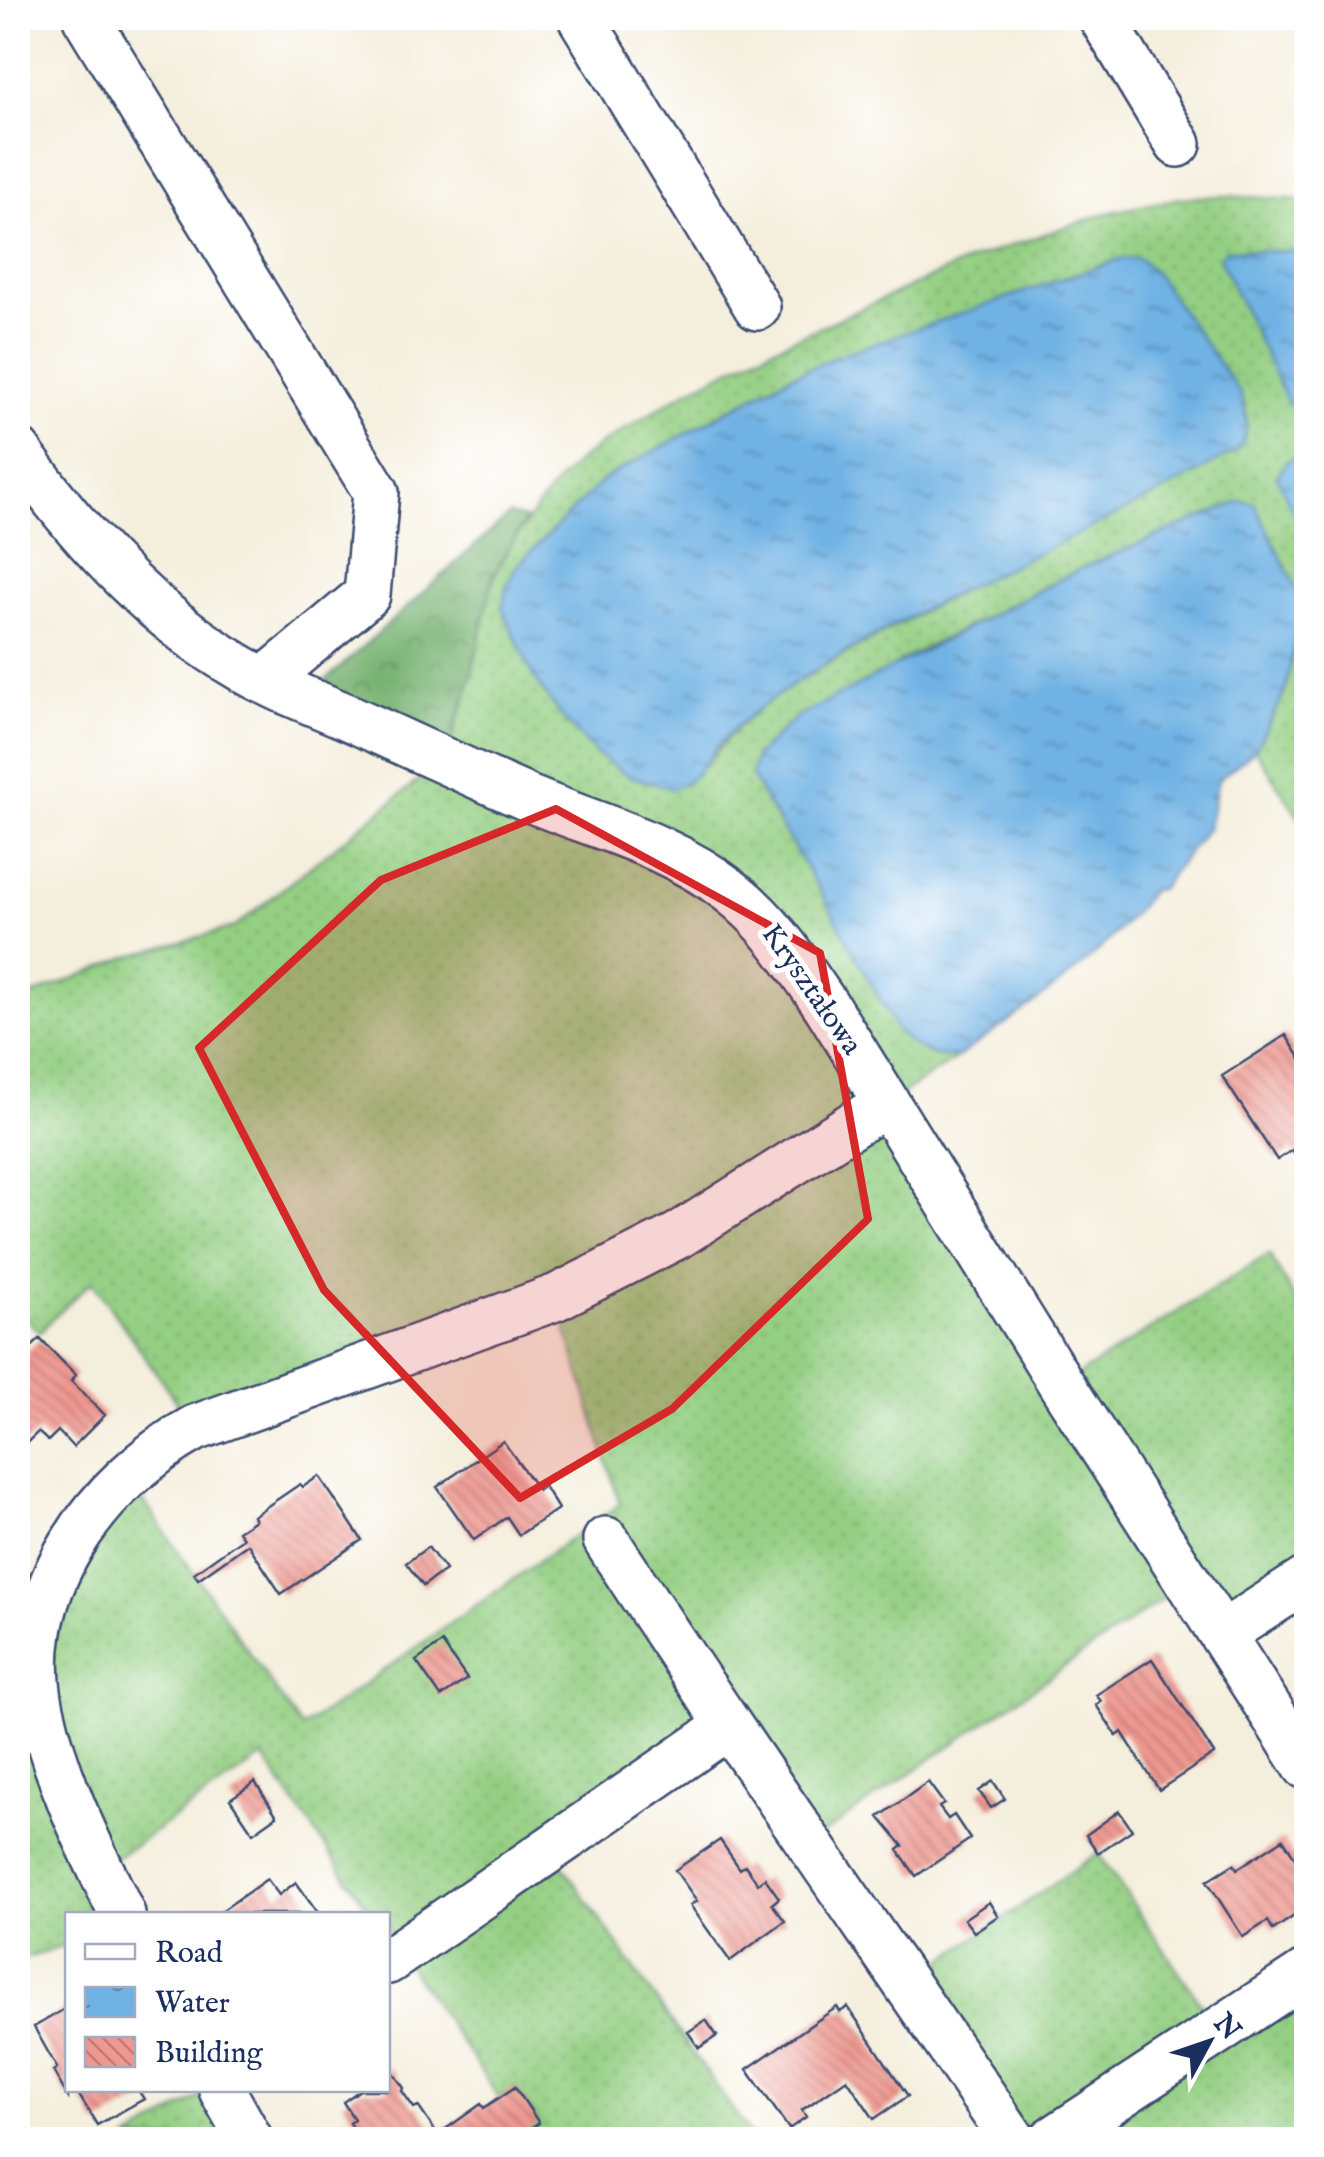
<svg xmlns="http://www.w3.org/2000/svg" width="1324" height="2157" font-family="'IM FELL English',serif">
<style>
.grass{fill:url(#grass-dots);stroke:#587f70;stroke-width:2.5;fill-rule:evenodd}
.forest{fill:url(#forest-crowns);stroke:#497068;stroke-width:2.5}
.water{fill:url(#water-ripples);stroke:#4570a1;stroke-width:2.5}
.building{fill:url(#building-back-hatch)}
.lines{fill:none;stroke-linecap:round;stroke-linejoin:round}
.minor-casing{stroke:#3c4c71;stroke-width:50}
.minor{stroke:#fff;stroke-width:45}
.marked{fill:#d62828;fill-opacity:0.2;stroke:#d62828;stroke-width:8;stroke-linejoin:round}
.labels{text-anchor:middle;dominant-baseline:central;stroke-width:10;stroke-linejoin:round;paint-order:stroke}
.street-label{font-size:30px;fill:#1b2f5e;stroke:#fff}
</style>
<defs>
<pattern id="grass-dots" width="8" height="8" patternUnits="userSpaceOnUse" patternTransform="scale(2.5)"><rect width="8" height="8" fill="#94cf83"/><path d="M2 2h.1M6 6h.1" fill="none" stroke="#7fb274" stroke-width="1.8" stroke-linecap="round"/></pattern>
<pattern id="forest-crowns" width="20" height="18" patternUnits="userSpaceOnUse" patternTransform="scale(2.5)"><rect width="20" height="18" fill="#77b271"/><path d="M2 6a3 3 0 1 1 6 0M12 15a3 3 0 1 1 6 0" fill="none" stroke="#619160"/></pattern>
<pattern id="water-ripples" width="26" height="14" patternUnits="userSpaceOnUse" patternTransform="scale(2.5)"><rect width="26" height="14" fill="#6fb2e4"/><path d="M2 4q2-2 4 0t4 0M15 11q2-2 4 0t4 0" fill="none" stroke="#5a91bc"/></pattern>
<pattern id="building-back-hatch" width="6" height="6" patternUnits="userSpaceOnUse" patternTransform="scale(2.5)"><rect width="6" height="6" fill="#ef9890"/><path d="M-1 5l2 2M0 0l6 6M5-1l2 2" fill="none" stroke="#c17c79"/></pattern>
</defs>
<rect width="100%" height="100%" fill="#fff"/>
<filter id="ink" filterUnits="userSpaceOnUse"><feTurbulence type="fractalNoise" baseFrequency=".01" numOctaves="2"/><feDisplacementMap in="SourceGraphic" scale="20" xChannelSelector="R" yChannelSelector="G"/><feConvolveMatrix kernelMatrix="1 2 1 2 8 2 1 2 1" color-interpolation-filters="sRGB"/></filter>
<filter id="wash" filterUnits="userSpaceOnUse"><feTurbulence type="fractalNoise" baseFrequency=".0048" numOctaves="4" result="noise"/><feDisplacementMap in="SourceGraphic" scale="40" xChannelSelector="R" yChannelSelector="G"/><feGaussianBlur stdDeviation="2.25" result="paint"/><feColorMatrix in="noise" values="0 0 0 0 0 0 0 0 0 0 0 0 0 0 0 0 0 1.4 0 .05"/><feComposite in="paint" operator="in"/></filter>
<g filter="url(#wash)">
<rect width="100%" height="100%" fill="#f4eedc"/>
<path class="grass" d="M1223,196L1306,200V252L1226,250L1223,266L1301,414L1306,413V452L1286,462L1278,477L1306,538V828L1255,750L1285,692L1302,606L1293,581L1254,504L1241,501L1080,569L902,660L751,775L825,899L940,1057H958L887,1104L1062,1385L1269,1254L1306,1318V1580L1224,1633L1189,1581L811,1842L727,1727L551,1849L753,2139H527L523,2134L539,2122L515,2088L499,2098L388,1936V1914H372L263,1757L101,1868L122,1914H68L67,1945L18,1961V1739L52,1751L36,1671L126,1476L302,1728L620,1504L556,1297L195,1428L92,1281L39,1332L18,1309V1001L125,958L235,927L444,760L468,690L489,594L501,558L551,489L578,461L601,444L687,391L755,356L968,261L1103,214L1180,198ZM1075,274L1136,505C1052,543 970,585 889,630C829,663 743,705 707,765L515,568L604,479L791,375Z
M1098,1853L1219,2030L1306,1973V2139H1013L908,1984Z
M211,2090L250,2140H129Z"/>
<path class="forest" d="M509,515L526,519L494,574L468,690L444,760L305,699Z"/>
<path class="water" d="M1226,250L1306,252V413L1301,414L1287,401L1223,266L1219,258Z
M1123,258L1139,259L1153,270L1240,393C1247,413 1251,431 1238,449C1104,531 951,585 818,669C785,690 747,714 720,743C699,766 704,774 672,789L627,775L598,755L564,720L533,676L502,608L506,589L515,568L604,479L791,376L843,354Z
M1306,452V538L1277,477L1286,462Z
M1241,501L1254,503L1293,581L1302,606L1285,692L1255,750L1218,780L1208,827L1160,889L1151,890C1103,960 1026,1009 958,1057C930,1057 914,1050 896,1029L825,899L751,776L755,757L794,719L1080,569Z"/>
<g id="blocks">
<path class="building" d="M1286,1035L1306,1067V1151L1296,1157L1292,1150L1277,1160L1222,1076Z
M40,1339L76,1375L71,1381L105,1415L73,1447L58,1431L48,1441L38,1432L18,1451V1349L23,1355Z
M503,1441L538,1490L544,1486L558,1509L519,1535L507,1517L474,1540L437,1487Z
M319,1476L362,1540L281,1594L248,1544L198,1579L194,1573L243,1538L238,1531L255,1520L253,1516L300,1484L303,1487Z
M428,1547L445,1570L423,1586L406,1563Z
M442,1643L467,1679L441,1697L416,1661Z
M1152,1659L1214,1754L1159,1790L1122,1732L1117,1736L1096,1705L1101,1701L1096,1695Z
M993,1781L1005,1799L991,1808L979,1791Z
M255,1782L277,1816L253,1833L230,1799Z
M928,1782L944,1804L939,1807L948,1819L954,1815L970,1839L916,1876L898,1850L903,1846L879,1817Z
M1119,1811L1132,1830L1098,1853L1086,1835Z
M1283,1839L1306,1875V1908L1273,1930L1268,1921L1243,1937L1207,1881L1234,1864L1237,1869Z
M720,1840L740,1869L745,1865L758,1884L765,1878L779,1898L772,1904L785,1921L730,1961L690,1905L697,1901L675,1870Z
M267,1879L279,1895L296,1882L319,1914H217Z
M989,1902L998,1916L974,1932L964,1919Z
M68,2007V2097L53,2071L57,2068L34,2027Z
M837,2007L840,2012L848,2007L908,2096L874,2119L847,2079L802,2110L806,2117L789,2129L747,2069Z
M706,2020L717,2036L699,2048L688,2032Z
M388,2066L404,2088L402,2091L414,2108L418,2106L435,2131L423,2140H360L349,2123L354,2119L343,2102L360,2090H388Z
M515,2087L539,2123L515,2140H438L436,2136L481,2104L484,2108Z
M76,2090H138L144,2099L97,2125Z"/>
</g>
</g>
<g filter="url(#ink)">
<use href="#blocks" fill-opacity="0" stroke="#3c4c71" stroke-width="2.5"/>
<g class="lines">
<defs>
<path id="minor" d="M86,18L376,492L367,595L265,680
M581,18L757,307
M1102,18L1178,144
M18,451C77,534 149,615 239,667C274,688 313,702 350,718C410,745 470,773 530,799C598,827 671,845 730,891C771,922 798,965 827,1007L1062,1385L1306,1766
M606,1540C737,1743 877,1939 1013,2140
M1224,1633L1306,1580
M122,1914C91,1849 56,1780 41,1709C16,1591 97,1482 195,1428L557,1297L679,1235L887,1103
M388,1961L727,1727
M222,2090L250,2140
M1052,2140L1306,1973"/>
</defs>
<use href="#minor" class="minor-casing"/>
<use href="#minor" class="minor"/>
</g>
</g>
<path class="marked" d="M556,809L820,953L868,1219L672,1409L520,1498L324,1290L199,1048L381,880Z"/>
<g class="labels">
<g class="street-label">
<text transform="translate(811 990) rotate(55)">Kryształowa</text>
</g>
</g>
<rect width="1324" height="2157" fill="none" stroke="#fff" stroke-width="60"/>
<rect x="65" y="1912" width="325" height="180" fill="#ffffff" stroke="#a4acbf" stroke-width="2.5"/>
<rect x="85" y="1944" width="50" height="15" fill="#ffffff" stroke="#a4acbf" stroke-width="2.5"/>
<text x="155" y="1962" font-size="30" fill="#1b2f5e">Road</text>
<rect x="85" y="1987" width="50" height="30" fill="url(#water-ripples)" stroke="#a4acbf" stroke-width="2.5"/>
<text x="155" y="2012" font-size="30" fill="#1b2f5e">Water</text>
<rect x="85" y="2037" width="50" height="30" fill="url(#building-back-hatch)" stroke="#a4acbf" stroke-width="2.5"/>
<text x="155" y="2062" font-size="30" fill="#1b2f5e">Building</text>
<g transform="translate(1209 2042) rotate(50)" stroke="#ffffff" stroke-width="8" paint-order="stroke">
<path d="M0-8L18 38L0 25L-18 38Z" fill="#1b2f5e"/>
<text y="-15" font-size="28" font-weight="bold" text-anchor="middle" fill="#1b2f5e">N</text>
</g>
</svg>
